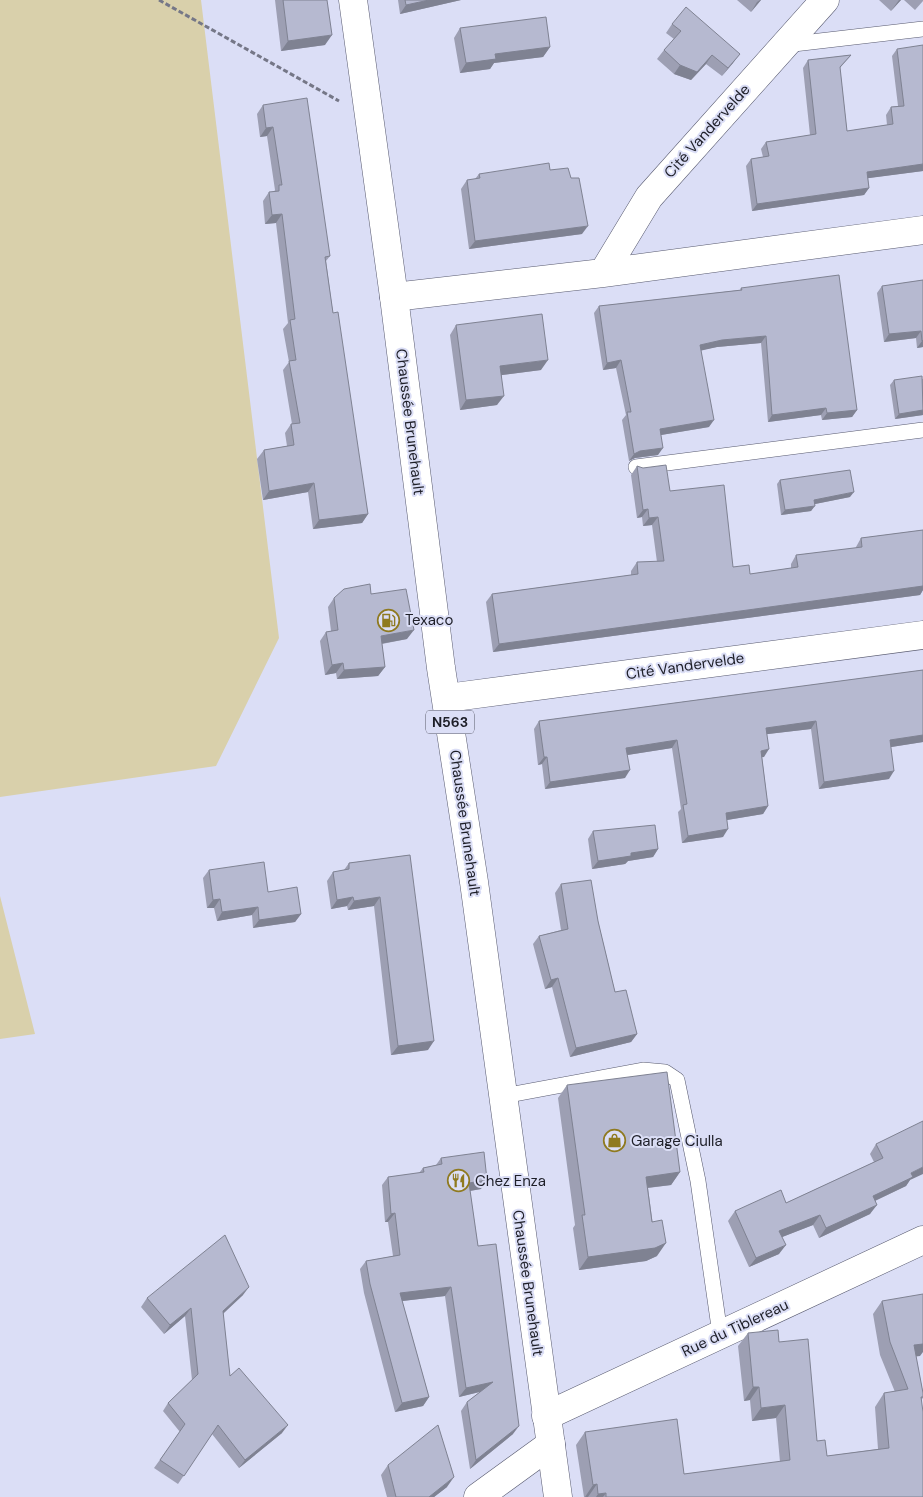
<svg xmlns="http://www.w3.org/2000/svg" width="923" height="1497" font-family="'DM Sans',sans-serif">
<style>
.green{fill:#d9d0ab}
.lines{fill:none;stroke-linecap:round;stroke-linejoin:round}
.service-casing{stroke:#585a6f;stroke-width:16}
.minor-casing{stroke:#585a6f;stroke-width:29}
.primary-casing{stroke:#585a6f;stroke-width:29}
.path{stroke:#757787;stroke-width:3;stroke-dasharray:5 2.5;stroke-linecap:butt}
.service{stroke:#fff;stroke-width:15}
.minor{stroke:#fff;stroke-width:28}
.primary{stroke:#fff;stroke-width:28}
.wall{fill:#9d9fb3}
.shaded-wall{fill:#7f8292}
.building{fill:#b6b9d0;stroke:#7f8292}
.labels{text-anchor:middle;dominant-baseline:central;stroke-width:4;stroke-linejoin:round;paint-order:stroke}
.shield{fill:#dbdef6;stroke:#575866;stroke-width:1}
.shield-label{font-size:14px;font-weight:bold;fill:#1e1f28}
.street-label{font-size:15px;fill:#1e1f28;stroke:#dbdef6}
.poi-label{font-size:15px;fill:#1e1f28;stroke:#dbdef6;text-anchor:start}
</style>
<rect width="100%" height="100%" fill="#dbdef6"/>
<path class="green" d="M0,0H201L279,638L216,766L0,797Z
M0,896L35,1034L0,1039Z"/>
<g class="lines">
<defs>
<path id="service" d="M785,45L923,29
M636,467L923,430
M503,1096L643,1070L665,1072L677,1080L698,1181L720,1334"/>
<path id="minor" d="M603,273L649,197L825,0
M394,297L603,273L923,230
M447,698L923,635
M546,1416L923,1240
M478,1497L551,1444"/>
<path id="primary" d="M353,0L394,297L441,668L474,882L558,1497"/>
</defs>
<use href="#service" class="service-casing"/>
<use href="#minor" class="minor-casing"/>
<use href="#primary" class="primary-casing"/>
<path class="path" d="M159,0L339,101"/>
<use href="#service" class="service"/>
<use href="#minor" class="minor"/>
<use href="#primary" class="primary"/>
</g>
<path class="wall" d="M275,0H327L325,45L281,51Z
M398,0H461L400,14Z
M737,0H761L751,12Z
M879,0H901L891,11Z
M904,0H923V1L915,10Z
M672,24L733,63L722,76L706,64L691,80L674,74L657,59L664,50L674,39L666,33Z
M460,28L550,47L543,57L494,63L490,69L460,73L454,38Z
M897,49L923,171L868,178L869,188L864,195L752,211L746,166L751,159L763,157L761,149L766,142L810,135L803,68L808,60L851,55L840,68L847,131L887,125L886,115L891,107L898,106L892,56Z
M263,105L330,256L326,261L333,313L368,514L362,523L313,529L308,492L263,500L257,459L264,450L287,446L285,433L291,424H292L283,370L289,362L283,329L288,323L276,223L265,224L263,201L269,192H274L275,190L267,136L260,137L257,114Z
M550,170L582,234L469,249L461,189L467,180L475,179L479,174Z
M923,280V347L917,348L916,338L884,342L877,293L882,286Z
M741,288L857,410L852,417L822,420L821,415L768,422L761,343L717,347L701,350L709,427L661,435L658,455L635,458L629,461L622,420L626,415L616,368L603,370L594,313L599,306L740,290Z
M456,325L541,370L502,375L497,405L460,410L450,335Z
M923,379V415L895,419L890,385L894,380Z
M637,466L670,491L733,567L750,574L791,568V564L796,555L856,548V547L861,538L923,530V590L920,595L493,652L486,602L492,594L631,575V571L637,562H657L652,525L643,526L642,517L637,518L631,475Z
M780,480L850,497L815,504L811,511L781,515L777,484Z
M334,598L407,639L382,644L385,667L378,676L337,679L336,673L325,675L320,641L326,632L331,631L328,607Z
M923,670V742L891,747L889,779L819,789L811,729L767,734L764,757H762L768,806L763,814L727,820L723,837L682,843L678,812L681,809L672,748L627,755L625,778L545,789L542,764L538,765L534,729L539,721Z
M593,831L658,849L653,857L628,861L625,864L592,869L588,839Z
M410,855L428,1050L391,1055L374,906L348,910L347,906L331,909L327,881L333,872L344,870L349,863Z
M209,870L268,892L301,914L295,922L253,928L252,915L217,921L214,908H207L203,878Z
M561,884L598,921L615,992L637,1034L631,1042L570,1057L552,987L545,989L533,944L539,936L561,930L555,893Z
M567,1085L680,1172L671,1185L648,1188L657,1256L646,1261L579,1270L573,1228L575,1225L558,1098Z
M876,1144L910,1180L906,1186L875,1201L870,1214L819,1238L813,1225L782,1237L779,1254L749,1267L728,1221L735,1211L786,1203L874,1162L870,1154Z
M441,1158L481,1189L470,1191L478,1246L513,1434L470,1469L461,1411L467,1402L480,1392L459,1397L445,1296L402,1301L429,1397L423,1406L395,1412L364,1293L360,1269L366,1261L393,1256L388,1222H385L382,1185L388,1177L419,1173L423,1168L436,1165Z
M243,1295L223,1314L230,1376L282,1433L239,1468L212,1434L178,1484L154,1468L180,1432L163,1411L168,1403L192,1380L185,1316L164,1334L141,1307L147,1298Z
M882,1301L920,1356H916L923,1393V1398L921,1400L923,1497H584L576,1445L585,1432L684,1474L780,1462L776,1418L752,1421L750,1400L744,1401L738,1346L748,1333L779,1342L817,1441L827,1456L878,1449L875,1407L884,1393L895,1392L880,1355L873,1314Z
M388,1465L447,1487L434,1497H387L381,1475Z"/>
<path class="shaded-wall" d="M429,0H461L400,14L406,5Z
M760,0H761L751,12L757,2Z
M899,0H901L891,11Z
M332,35L325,45L281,51L288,41Z
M550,47L543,57L494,63L490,69L460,73L466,63L495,54Z
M740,54L733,63L722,76L728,68Z
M712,55L706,64L691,80L674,74L680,65Z
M273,127L267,136L260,137L266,128Z
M923,164V171L862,179L867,172Z
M869,188L864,195L752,211L757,204Z
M282,214L276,223L265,224L272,215Z
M588,226L582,234L469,249L475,241Z
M921,331L916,338L884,342L889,334Z
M766,336L761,343L717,347L695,352L700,345L722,340Z
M923,340V347L917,348L922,341Z
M548,360L541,370L494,376L500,366Z
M621,360L616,368L603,370L607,363Z
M504,396L497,405L460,410L466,400Z
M826,408L821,415L768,422L772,415Z
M857,410L852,417L822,420L827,413Z
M923,410V415L895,419L899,414Z
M714,420L709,427L655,436L660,429Z
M663,448L658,455L635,458L629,461L634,454L640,451Z
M314,483L308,492L263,500L269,491Z
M854,492L850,497L810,505L814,500Z
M815,506L811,511L781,515L785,510Z
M648,509L642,517L637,518L643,510Z
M368,514L362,523L313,529L319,520Z
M658,517L652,525L643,526L649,518Z
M923,586V590L920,595L493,652L499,644Z
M414,630L407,639L374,645L381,636Z
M343,663L336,673L325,675L332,665Z
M385,667L378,676L337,679L344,670Z
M816,721L811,729L760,735L766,728Z
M923,735V742L885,748L890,740Z
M677,740L672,748L621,756L626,748Z
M769,749L764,757L755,758L761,751Z
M544,757H547L542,764L538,765Z
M630,770L625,778L545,789L550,782Z
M894,771L889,779L819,789L824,782Z
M768,806L763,814L721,821L726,813Z
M728,829L723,837L682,843L688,836Z
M658,849L653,857L628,861L625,864L592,869L598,861L631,853Z
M353,897L347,906L331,909L337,900Z
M380,897L374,906L348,910L354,901Z
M220,899L214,908H207L213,900Z
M258,907L252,915L217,921L222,912Z
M301,914L295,922L253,928L259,920Z
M558,978L552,987L545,989L551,980Z
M637,1034L631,1042L570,1057L576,1048Z
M434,1041L428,1050L391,1055L398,1046Z
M923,1167V1174L910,1180L906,1186L866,1205L873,1196L911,1173Z
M680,1172L671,1185L637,1189L646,1177Z
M487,1180L481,1189L463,1192L469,1183Z
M877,1205L870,1214L819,1238L826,1228Z
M395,1213L388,1222H385L391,1214Z
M820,1215L813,1225L772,1241L779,1231Z
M666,1243L657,1256L646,1261L579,1270L588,1257Z
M786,1245L779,1254L749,1267L756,1258Z
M249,1287L243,1295L217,1319L223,1311Z
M451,1287L445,1296L394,1302L400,1293Z
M191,1308L185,1316L164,1334L170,1325Z
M923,1343V1352L920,1356L904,1358L914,1345Z
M493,1382L487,1390L459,1397L466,1388Z
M753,1387H759L750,1400L744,1401Z
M429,1397L423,1406L395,1412L402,1403Z
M785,1405L776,1418L752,1421L761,1408Z
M288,1425L282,1433L239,1468L245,1460Z
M519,1426L513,1434L470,1469L476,1460Z
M454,1477L447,1487L434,1497H429Z
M597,1484L588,1497H585L593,1485Z
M606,1493L603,1497H596L598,1494Z"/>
<path class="building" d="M283,0H327L332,35L288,41Z
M405,0H429L406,5Z
M686,7L740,54L728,68L712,55L697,72L680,65L664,50L681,31L672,24Z
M546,17L550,47L495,54L496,59L466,63L460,28Z
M923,45V164L867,172L869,188L757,204L751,159L769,156L766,142L816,134L808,60L851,55L840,67L847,131L893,124L891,107L904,106L897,49Z
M307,98L330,256L325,257L333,313L338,312L368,514L319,520L314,483L269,491L264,450L294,445L291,424L300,423L289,361L296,360L290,320L295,319L282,214L272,215L269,192L279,191V185H282L273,127L266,128L263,105Z
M549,163L550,170L568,168L571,178H579L588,226L475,241L467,180L480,178L479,174Z
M839,275L857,410L827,413L826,408L772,415L766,336L722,340L700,345L714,420L660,429L663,448L640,451L634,454L627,412H631L621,360L607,363L599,306L742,290L741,288Z
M923,280V340L922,341L921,331L889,334L882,286Z
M542,314L548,360L500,366L504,396L466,400L456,325Z
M922,376L923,410L899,414L894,380Z
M666,465L670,491L724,485L733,567L749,565L750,574L798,567L796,555L862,547L861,538L923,530V586L499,644L492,594L638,574L637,562L664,561L658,517L649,518L648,509L643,510L637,466L643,468Z
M850,470L854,492L814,500L815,506L785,510L780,480Z
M370,584L371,594L406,589L414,630L381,636L385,667L344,670L343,663L332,665L326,632L338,630L334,598L344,589Z
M923,670V735L890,740L894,771L824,782L816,721L766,728L769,749L761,751L768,806L726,813L728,829L688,836L683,805L687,804L677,740L626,748L630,770L550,782L547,757H544L539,721Z
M655,825L658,849L631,853V856L598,861L593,831Z
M410,855L434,1041L398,1046L380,897L354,901L353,897L337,900L333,872L349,869V863Z
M264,862L268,892L297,887L301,914L259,920L258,907L222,912L220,899L213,900L209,870Z
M591,880L598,921L615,992L626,990L637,1034L576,1048L558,978L551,980L539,936L568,929L561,884Z
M667,1072L680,1172L646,1177L652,1222L662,1220L666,1243L655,1248L588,1257L582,1215H585L567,1085Z
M923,1121V1167L911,1173L913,1177L873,1196L877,1205L826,1228L820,1215L779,1231L786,1245L756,1258L735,1211L781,1190L786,1203L883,1158L876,1144Z
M484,1152L487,1180L469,1183L478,1246L496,1244L519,1426L476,1460L467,1402L493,1382L466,1388L451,1287L400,1293L429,1397L402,1403L370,1284L366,1261L400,1255L395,1213L391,1214L388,1177L424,1172L423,1168L442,1164L441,1158Z
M225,1235L249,1287L223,1311L230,1376L239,1368L288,1425L245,1460L218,1425L184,1476L160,1460L185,1424L168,1403L198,1374L191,1308L170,1325L147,1298Z
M923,1294V1344L914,1345L923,1393V1397H921L923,1412V1497H606V1493L598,1494L597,1484L593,1485L585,1432L677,1419L684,1474L790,1460L785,1405L761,1408L759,1387H753L748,1333L778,1330L779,1342L808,1339L817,1441L825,1440L827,1456L889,1448L884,1393L908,1389L890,1342L882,1301Z
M438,1425L454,1477L429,1497H396L388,1465Z"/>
<defs>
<symbol id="fuel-ring" viewBox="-11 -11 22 22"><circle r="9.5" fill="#dbdef6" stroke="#8f7a20" stroke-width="1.5"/><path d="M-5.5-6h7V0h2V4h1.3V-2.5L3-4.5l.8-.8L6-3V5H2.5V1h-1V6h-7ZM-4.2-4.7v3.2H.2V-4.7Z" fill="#8f7a20"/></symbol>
<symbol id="shop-ring" viewBox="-11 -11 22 22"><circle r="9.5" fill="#dbdef6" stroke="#8f7a20" stroke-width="1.5"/><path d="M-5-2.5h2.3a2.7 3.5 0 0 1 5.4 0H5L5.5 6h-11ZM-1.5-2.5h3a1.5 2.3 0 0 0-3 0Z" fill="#8f7a20"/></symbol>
<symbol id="restaurant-ring" viewBox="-11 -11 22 22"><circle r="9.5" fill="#dbdef6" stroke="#8f7a20" stroke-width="1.5"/><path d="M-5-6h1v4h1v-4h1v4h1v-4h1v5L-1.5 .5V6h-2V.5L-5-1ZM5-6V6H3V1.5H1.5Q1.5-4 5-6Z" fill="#8f7a20"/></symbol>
</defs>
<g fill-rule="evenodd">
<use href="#fuel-ring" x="376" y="608" width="25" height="25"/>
<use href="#shop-ring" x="602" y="1128" width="25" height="25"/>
<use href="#restaurant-ring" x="446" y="1168" width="25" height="25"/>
</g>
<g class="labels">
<rect class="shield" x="426" y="710.5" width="48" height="23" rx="4"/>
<g class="shield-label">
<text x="450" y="722">N563</text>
</g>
<g class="street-label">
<text transform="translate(707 131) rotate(-48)">Cité Vandervelde</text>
<text transform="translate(410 422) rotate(83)">Chaussée Brunehault</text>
<text transform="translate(685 666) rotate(-8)">Cité Vandervelde</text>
<text transform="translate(465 823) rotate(82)">Chaussée Brunehault</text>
<text transform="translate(528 1283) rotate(82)">Chaussée Brunehault</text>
<text transform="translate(735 1328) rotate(-25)">Rue du Tiblereau</text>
</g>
<g class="poi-label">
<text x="405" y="620">Texaco</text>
<text x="631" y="1141">Garage Ciulla</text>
<text x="475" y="1181">Chez Enza</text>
</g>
</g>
</svg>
